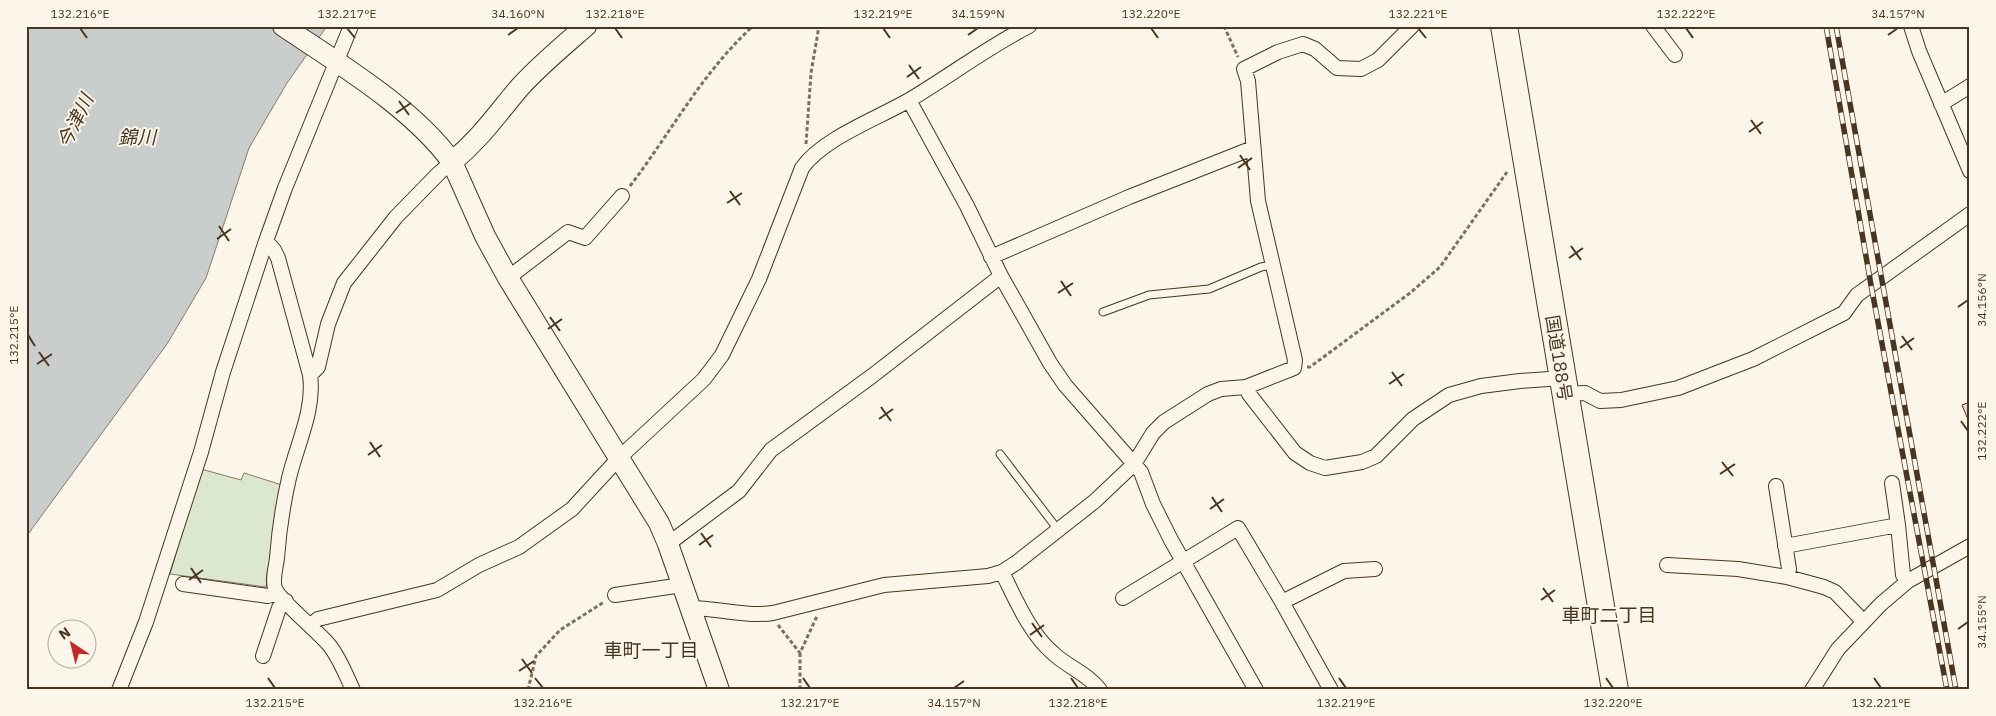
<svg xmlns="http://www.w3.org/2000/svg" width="1996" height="716" font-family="'IBM Plex Sans','Noto Sans JP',sans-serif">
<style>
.green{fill:#dce7d0;stroke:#887966}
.water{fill:#c9cecd;stroke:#887966}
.building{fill:#ecdcbc;stroke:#4a3520}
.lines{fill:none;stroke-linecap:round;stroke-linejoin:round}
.lane-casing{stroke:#4a3520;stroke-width:9}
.street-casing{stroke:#4a3520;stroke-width:16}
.secondary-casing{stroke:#4a3520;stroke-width:22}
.highway-casing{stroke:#4a3520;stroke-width:28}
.path{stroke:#7f6f5c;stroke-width:3;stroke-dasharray:4 2.5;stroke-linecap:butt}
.lane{stroke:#fbf6e9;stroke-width:7}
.street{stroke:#fbf6e9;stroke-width:14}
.secondary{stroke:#fbf6e9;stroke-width:20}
.highway{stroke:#fbf6e9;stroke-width:26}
.rail-casing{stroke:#4a3520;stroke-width:5.5}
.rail{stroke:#fbf6e9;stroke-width:4;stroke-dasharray:11;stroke-linecap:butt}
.ticks{fill:none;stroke:#4a3520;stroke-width:2}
.labels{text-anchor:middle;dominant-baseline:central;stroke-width:4;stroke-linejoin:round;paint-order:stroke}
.street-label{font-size:18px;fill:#4a3520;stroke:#fbf6e9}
.water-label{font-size:19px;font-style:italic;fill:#4a3520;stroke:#fbf6e9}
.neighbourhood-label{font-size:19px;fill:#4a3520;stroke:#fbf6e9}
.neatline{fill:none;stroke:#4a3520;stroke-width:2}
.ticks-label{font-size:12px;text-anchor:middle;fill:#4a3520}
</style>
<rect width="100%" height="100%" fill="#fbf6e9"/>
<path class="green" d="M201,469L241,480L244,473L282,485L266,587L170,574Z"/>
<path class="water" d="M26,26H327L287,83L249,148L206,278L167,344L26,537Z"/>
<path class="building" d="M1970,402V421L1969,422L1962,405Z"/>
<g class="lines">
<defs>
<path id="lane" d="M1103,312L1149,295L1209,289L1261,267L1273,265
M1000,454L1059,531"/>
<path id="street" d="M1653,26L1675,55
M1911,26L1919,51L1970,171
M909,100L967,206L1001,276L1050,363L1065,385L1141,472L1153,504L1171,540L1256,690
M1941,104L1970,86
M266,241L274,250L278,258L310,375C315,410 297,444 289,478C283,504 279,531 277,558C276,567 272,580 275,588C278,599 319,632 330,646C340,659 346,675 353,690
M991,257L1129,197L1253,148
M508,278L568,232L585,238L622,196
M310,375L318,367L328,324L344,283L396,217L439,173L452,162
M1246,387L1249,394L1295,453L1310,463L1325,468L1362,462L1376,456L1413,419L1449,395L1481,386L1520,381L1563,378
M1565,394L1585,393L1600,401L1621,400L1678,388L1753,359L1844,313L1857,295L1970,214
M1776,486L1789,569L1787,577
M1898,525L1903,575L1908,581
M668,544L739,491L771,450L872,376L1001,276
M1785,546L1898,525L1892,483
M1667,565L1738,569L1787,577L1824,587L1835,592L1863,621
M1002,572C1016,600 1030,634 1054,654C1068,667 1088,674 1100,690
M183,584L268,596L277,593
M615,595L682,585
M1123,598L1238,528L1282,602L1331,690
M1282,602L1344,571L1375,569
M690,608C718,608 745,617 773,613L884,585L988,576L1002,572L1016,563L1095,501L1134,464L1153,433L1164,422L1208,394L1221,389L1246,387L1294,368L1295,360L1258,201L1248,81L1244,69L1278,52L1303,44L1315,49L1337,68L1361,69L1378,60L1412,26
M311,625L318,619L437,590L479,565L519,547L572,509L619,458L704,379L722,355L759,279L802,168C823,138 879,118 911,99C951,75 988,47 1029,26
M263,656L279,608L286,601
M119,690L146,622L201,452L223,372L266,241L285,188L351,26
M1812,690L1838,649L1881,604L1908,581L1970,546"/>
<path id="secondary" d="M283,26C339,64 412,107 452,162L485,236L508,278L659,523L668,544L719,690
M452,162C481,138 497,114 520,87C540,65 563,46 586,26"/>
<path id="highway" d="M1504,26L1615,690"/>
</defs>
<use href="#lane" class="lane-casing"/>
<use href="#street" class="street-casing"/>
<use href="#secondary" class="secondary-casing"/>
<use href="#highway" class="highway-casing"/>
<path class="path" d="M1224,26L1238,57
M806,144L811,73L819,26
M630,186C672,131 701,74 753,26
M1307,367H1310L1410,293L1440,267L1507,172
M778,625L800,653L817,616
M800,653V690
M528,690L536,656L560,630L604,602"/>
<use href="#lane" class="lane"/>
<use href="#street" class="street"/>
<use href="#secondary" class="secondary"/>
<use href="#highway" class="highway"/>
<defs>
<path id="rail" d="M1826,26L1871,285L1947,690
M1836,26L1956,690"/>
</defs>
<use href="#rail" class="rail-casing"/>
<use href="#rail" class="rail"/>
</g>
<path class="ticks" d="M80,28L87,38M347,28L355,38M615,28L622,38M883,28L890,38M1151,28L1158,38M1418,28L1426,38M1686,28L1693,38M508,35L518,28M968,35L978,28M1888,35L1898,28M909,65L919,79M907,77L921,67M399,101L409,115M396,113L411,103M1751,120L1761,134M1749,132L1763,122M1240,155L1250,170M1238,168L1252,158M730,191L740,205M727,203L742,193M219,226L229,241M217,239L231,229M1571,246L1581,260M1569,258L1583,248M1061,281L1071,296M1058,293L1073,283M1958,307L1968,300M550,317L560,331M548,329L562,319M28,335L35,346M1902,336L1912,350M1900,348L1914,338M39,352L49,366M37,364L52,354M1392,372L1402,386M1389,384L1404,374M881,407L891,421M879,419L893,409M1961,421L1968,431M370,442L380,457M368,455L382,445M1722,462L1733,476M1720,474L1735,464M1212,497L1222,512M1210,509L1224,499M701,533L711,547M699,545L713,535M191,568L201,583M189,580L203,570M1543,588L1553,602M1541,600L1555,590M1032,623L1042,637M1958,629L1968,622M1030,635L1044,625M522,659L532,673M519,671L534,661M268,678L275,688M535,678L543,688M803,678L810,688M1071,678L1078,688M1339,678L1346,688M1606,678L1613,688M1874,678L1881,688M954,688L964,681"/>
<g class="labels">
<g class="street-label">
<text transform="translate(1559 358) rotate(81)">国道188号</text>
</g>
<g class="water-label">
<text transform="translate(75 121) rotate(-64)">今津川</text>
<text x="137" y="137">錦川</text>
</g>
<g class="neighbourhood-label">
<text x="1609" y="615">車町二丁目</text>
<text x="651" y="650">車町一丁目</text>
</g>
</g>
<rect width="1996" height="716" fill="none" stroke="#fbf6e9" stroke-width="55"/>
<g transform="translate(72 644) rotate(325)"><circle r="24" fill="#fbf6e9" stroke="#b4a999"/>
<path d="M0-4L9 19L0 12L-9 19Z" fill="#c62828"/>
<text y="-8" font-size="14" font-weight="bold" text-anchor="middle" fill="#4a3520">N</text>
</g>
<rect x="28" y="28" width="1940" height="660" class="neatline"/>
<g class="ticks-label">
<text x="80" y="18">132.216°E</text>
<text x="347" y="18">132.217°E</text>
<text x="518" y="18">34.160°N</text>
<text x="615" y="18">132.218°E</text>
<text x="883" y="18">132.219°E</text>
<text x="978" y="18">34.159°N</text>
<text x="1151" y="18">132.220°E</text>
<text x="1418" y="18">132.221°E</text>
<text x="1686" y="18">132.222°E</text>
<text x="1898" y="18">34.157°N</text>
<text transform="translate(1982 300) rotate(-90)" y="4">34.156°N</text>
<text transform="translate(14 335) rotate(-90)" y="4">132.215°E</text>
<text transform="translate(1982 431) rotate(-90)" y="4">132.222°E</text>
<text transform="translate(1982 622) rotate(-90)" y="4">34.155°N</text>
<text x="275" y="707">132.215°E</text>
<text x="543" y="707">132.216°E</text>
<text x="810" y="707">132.217°E</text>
<text x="954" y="707">34.157°N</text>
<text x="1078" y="707">132.218°E</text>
<text x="1346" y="707">132.219°E</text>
<text x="1613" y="707">132.220°E</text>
<text x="1881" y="707">132.221°E</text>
</g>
</svg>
